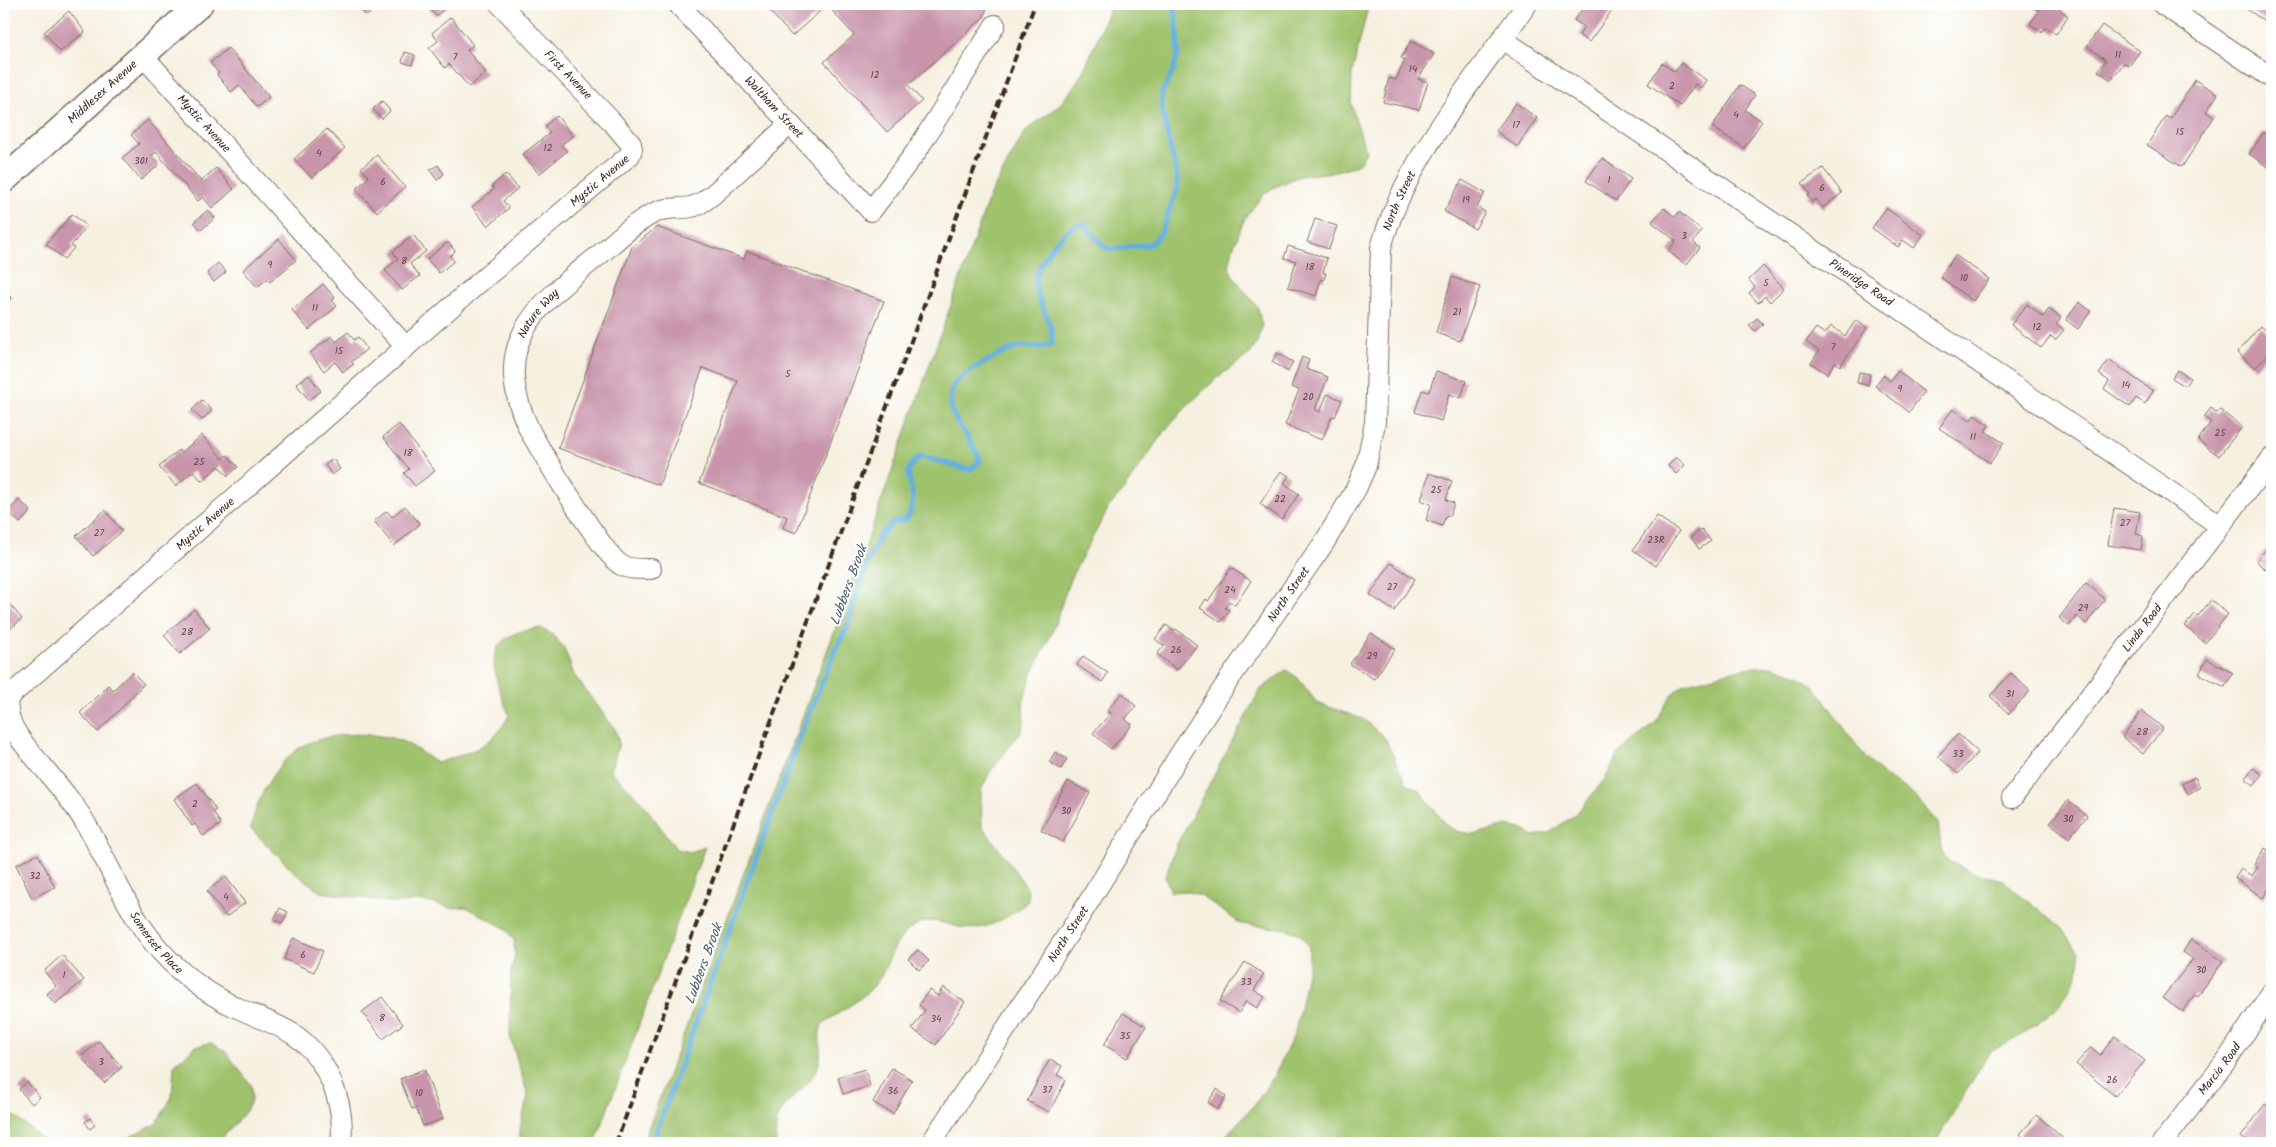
<svg xmlns="http://www.w3.org/2000/svg" width="2276" height="1147" font-family="Kalam,sans-serif">
<style>
.green{fill:#9fc26c;stroke:#6d7645}
.lines{fill:none;stroke-linecap:round;stroke-linejoin:round}
.stream{stroke:#63afdc;stroke-width:5.5}
.building{fill:#c895ab}
.minor-casing{stroke:#7c6f62;stroke-width:22}
.major-casing{stroke:#7c6f62;stroke-width:28}
.minor{stroke:#fff;stroke-width:20}
.major{stroke:#fff;stroke-width:25}
.rail{stroke:#3b2a1e;stroke-width:4;stroke-dasharray:8 4;stroke-linecap:butt}
.labels{text-anchor:middle;dominant-baseline:central;stroke-width:4;stroke-linejoin:round;paint-order:stroke}
.number-label{font-size:10px;fill:#5e4541}
.street-label{font-size:12px;fill:#3b2a1e;stroke:#fff}
.water-label{font-size:14px;font-style:italic;fill:#4b5f6a;stroke:#fff}
</style>
<rect width="100%" height="100%" fill="#fff"/>
<filter id="ink" filterUnits="userSpaceOnUse"><feTurbulence type="fractalNoise" baseFrequency=".02" numOctaves="2"/><feDisplacementMap in="SourceGraphic" scale="10" xChannelSelector="R" yChannelSelector="G"/><feConvolveMatrix kernelMatrix="1 2 1 2 8 2 1 2 1" color-interpolation-filters="sRGB"/></filter>
<filter id="wash" filterUnits="userSpaceOnUse"><feTurbulence type="fractalNoise" baseFrequency=".0096" numOctaves="4" result="noise"/><feDisplacementMap in="SourceGraphic" scale="20" xChannelSelector="R" yChannelSelector="G"/><feGaussianBlur stdDeviation="1.12" result="paint"/><feColorMatrix in="noise" values="0 0 0 0 0 0 0 0 0 0 0 0 0 0 0 0 0 1.4 0 .05"/><feComposite in="paint" operator="in"/></filter>
<g filter="url(#wash)">
<rect width="100%" height="100%" fill="#f6f0e0"/>
<path class="green" d="M1111,4H1369L1352,73L1351,104L1366,152L1361,161L1354,166L1332,172L1300,176L1273,188L1264,194L1245,218L1233,248L1229,267L1233,276L1258,308L1262,327L1256,345L1251,353L1218,377L1188,405L1160,437L1122,492L1109,507L1070,579L1052,633L1032,674L1023,703L1024,723L1021,732L990,772L981,790L982,826L1023,882L1028,891V901C1012,916 986,932 963,928C948,925 933,917 918,924C889,939 891,969 872,988C858,1002 838,1013 822,1024C816,1038 824,1053 818,1066C805,1097 771,1100 776,1143H643L845,603L990,195L1025,132C1036,121 1050,114 1061,103C1085,78 1098,35 1111,4Z
M541,628L553,635L564,648L574,675L615,729L619,743L611,771L643,803L676,849L690,852L705,847L595,1143H520V1127L528,1096L510,1036L511,971L515,956L514,940L505,928L466,907L452,908L423,901L395,903L321,892L295,873L251,829C255,801 274,766 298,749C322,732 371,731 398,740C412,744 425,756 437,763C468,753 494,747 509,715C491,670 478,634 541,628Z
M1773,666L1800,676L1814,686L1865,757L1885,777L1910,791L1938,823L1941,849L1948,861L1973,873L2003,880L2061,928L2079,952L2080,965L2075,980L2060,1005L2027,1031L1989,1053L1935,1143H1219L1255,1104L1274,1076L1295,1033L1309,963V947L1300,934L1285,929L1241,924L1200,895L1185,891L1171,892L1165,877L1177,844L1260,690L1286,670L1298,678L1317,703L1363,719L1385,738L1406,783L1420,791L1447,826L1459,832L1476,834L1507,826L1521,829L1534,836L1549,833L1576,814L1605,779L1619,753L1656,722L1672,694L1684,684L1744,668Z
M211,1043L225,1051L251,1085L252,1099L246,1111L218,1143H118L156,1124L172,1097L174,1065L196,1046Z
M4,1107L47,1143H4Z"/>
<g class="lines">
<path class="stream" d="M652,1143L797,745L834,652L847,628L867,564L882,532L893,523L906,519L910,513L913,499L908,472L911,465L921,456L970,470L980,461C974,442 957,427 952,411C944,383 964,374 984,363C996,357 1006,349 1019,347C1031,345 1041,350 1052,343C1055,311 1020,293 1044,259C1048,252 1052,245 1058,240C1065,233 1074,224 1084,224L1104,247L1111,249L1145,245L1152,243L1161,233L1177,190V176L1161,107L1162,92L1172,74L1178,55V34L1174,4"/>
</g>
<g id="blocks">
<path class="building" d="M356,4H373L377,8L366,16Z
M425,4H447L448,6L436,16Z
M763,4H988L984,17L908,85L922,101L887,132L824,62L854,35L827,5L792,36Z
M1586,4H1605L1613,9L1589,42L1579,35L1584,27L1574,20Z
M2029,4H2063L2059,9L2068,16L2056,34L2046,27L2042,32L2030,24L2039,11Z
M2239,4H2272V26Z
M69,11L85,32L60,52L44,32Z
M451,17L473,45L467,50L486,73L469,87L449,64L445,68L429,48L438,41L432,33Z
M2102,25L2140,51L2129,66L2124,63L2111,80L2098,71L2106,60L2087,46Z
M1411,41L1434,54L1418,79L1428,82L1419,110L1383,102L1389,78L1396,80L1405,60L1401,58Z
M228,48L269,97L257,107L239,85L231,92L217,75L219,73L210,63Z
M405,52L415,55L412,65L402,62Z
M1662,63L1675,72L1681,63L1706,80L1701,88L1695,84L1680,106L1648,84Z
M2195,80L2218,94L2206,112L2214,117L2182,167L2147,145L2166,116L2170,119Z
M1740,85L1755,95L1745,110L1762,121L1744,148L1712,127Z
M382,101L390,111L382,119L373,109Z
M1516,103L1537,118L1517,147L1496,131Z
M557,116L573,136L561,145L567,151L539,174L523,154L550,133L545,126Z
M148,120L201,181L216,168L234,189L212,208L203,197L198,201L156,152L151,156L159,165L141,180L122,158L139,144L131,135Z
M327,129L345,148L312,178L294,159Z
M2264,132L2272,138V178L2268,175L2272,170L2249,154Z
M377,155L405,187L377,212L356,189L369,177L361,168Z
M1602,158L1631,179L1616,201L1586,181Z
M438,165L444,174L437,180L430,170Z
M1823,168L1842,193L1823,208L1816,199L1812,202L1807,196L1810,194L1802,183Z
M506,174L518,188L503,201L509,208L488,226L472,207L494,189L492,186Z
M1462,180L1485,193L1477,207L1485,212L1475,229L1444,211Z
M1664,208L1675,217L1679,212L1702,231L1693,242L1700,248L1686,265L1668,251L1676,241L1652,222Z
M1886,208L1923,235L1914,248L1903,240L1898,247L1872,228Z
M208,210L215,218L201,230L194,222Z
M72,214L87,226L71,246L74,248L64,259L46,244Z
M1315,219L1337,226L1329,249L1307,242Z
M657,227L744,259L747,251L884,301L796,533L783,528L787,517L699,483L738,381L703,368L659,485L558,448L632,247Z
M413,235L426,251L410,264L420,276L402,290L385,270L398,259L393,252Z
M279,239L296,260L270,282L267,279L257,287L243,270Z
M448,242L455,251L450,256L454,261L439,273L427,259Z
M1288,246L1327,258L1323,273H1326L1324,280L1321,279L1316,296L1288,287L1296,261L1284,258Z
M1955,255L1989,279L1973,301L1940,277Z
M218,263L226,272L214,282L207,273Z
M1763,266L1784,288L1770,302L1765,296L1758,303L1749,293L1755,287L1749,280Z
M1452,277L1480,287L1460,341L1436,333Z
M323,284L335,298L332,300L337,306L309,330L292,310Z
M4,289L11,298L4,304Z
M2079,302L2091,311L2078,329L2066,320Z
M2027,304L2043,317L2049,309L2061,318L2056,324L2064,330L2055,340L2051,336L2041,348L2011,325Z
M1757,318L1763,324L1755,331L1749,325Z
M1856,320L1867,328L1840,366L1835,362L1827,374L1811,363L1819,351L1806,342L1816,328L1825,334L1831,326L1845,336Z
M2261,326L2272,336V350L2255,368L2237,352Z
M348,332L354,340L358,337L367,349L351,362L354,364L343,372L335,362L324,371L310,353L332,336L336,342Z
M1277,353L1293,362L1288,372L1272,362Z
M1302,357L1309,360L1306,369L1328,377L1315,409L1320,412L1327,394L1342,400L1335,417L1332,416L1322,440L1285,425L1299,390L1291,387Z
M2109,360L2153,391L2145,404L2136,398L2130,407L2104,389L2109,381L2099,374Z
M2177,370L2190,378L2185,386L2172,378Z
M1436,371L1466,381L1461,398L1449,394L1441,421L1415,412L1422,390L1429,392Z
M1898,371L1924,392L1909,412L1875,386L1883,375L1890,381Z
M1859,372L1870,374L1868,385L1857,383Z
M309,375L321,391L309,400L296,384Z
M202,400L212,411L202,420L192,410Z
M2211,408L2217,413L2220,410L2242,427L2219,456L2198,440L2211,422L2204,417Z
M1953,409L1970,421L1974,415L1989,425L1985,431L2004,443L1990,463L1939,428Z
M399,424L435,471L415,486L404,473L409,469L383,437Z
M202,435L223,459L227,455L238,467L228,476L219,466L202,481L193,471L176,486L159,467L179,450L181,453Z
M1676,457L1685,465L1676,474L1668,466Z
M333,459L340,469L332,475L325,465Z
M1281,471L1289,476L1284,483L1299,494L1282,519L1260,504Z
M1429,473L1452,481L1446,500L1454,503L1450,516L1446,515L1442,526L1426,520L1431,504L1421,500Z
M19,500L31,511L20,523L8,512Z
M405,506L420,524L394,546L374,521L387,511L392,517Z
M2114,508L2140,512L2136,534L2143,536L2141,550L2108,545Z
M105,510L122,531L93,556L76,536Z
M1657,516L1679,531L1656,566L1633,550Z
M1702,529L1711,541L1699,549L1691,537Z
M2272,542V575L2256,561Z
M1391,563L1415,579L1394,611L1370,595Z
M1231,568L1251,581L1235,605L1229,601L1225,608L1229,610L1221,622L1200,608L1206,599L1208,601Z
M2086,583L2105,599L2086,624L2077,616L2069,626L2059,618Z
M6,600L22,619L4,634V601Z
M2211,600L2228,614L2205,643L2185,626L2195,614L2198,616Z
M194,609L210,628L180,654L164,635Z
M1166,625L1174,631L1176,629L1197,645L1177,670L1157,654L1164,646L1155,639Z
M1371,633L1395,649L1374,679L1350,664Z
M1083,656L1108,673L1102,682L1077,665Z
M2207,659L2233,673L2225,687L2199,674Z
M132,672L144,684L98,732L80,713L108,685L113,690Z
M2011,673L2030,691L2009,714L1990,696Z
M1122,693L1136,706L1125,719L1132,725L1111,749L1093,733L1111,713L1107,710Z
M2142,711L2163,728L2143,754L2122,737Z
M1958,734L1978,752L1958,774L1938,756Z
M1055,752L1067,759L1061,769L1049,762Z
M2253,768L2262,774L2254,785L2245,778Z
M2195,777L2200,787L2188,794L2182,784Z
M1068,781L1090,793L1063,842L1041,830Z
M197,783L216,810L213,812L221,824L203,836L195,824L192,826L174,799Z
M2068,800L2087,816L2069,838L2050,823Z
M2265,848L2272,853V884L2263,898L2235,878L2241,869L2252,876L2258,867L2254,864Z
M38,854L55,887L32,898L16,865Z
M226,877L245,903L226,917L207,891Z
M280,908L288,912L282,923L274,919Z
M293,938L323,951L314,972L284,959Z
M2191,939L2223,961L2198,996L2195,994L2183,1012L2162,998L2193,959L2183,952Z
M918,950L929,961L919,970L908,959Z
M62,955L84,980L55,1004L47,994L56,986L44,971Z
M1245,962L1264,974L1254,990L1265,997L1257,1008L1246,1001L1239,1013L1220,1001Z
M943,987L965,1002L936,1045L912,1029L925,1010L919,1005L929,990L938,996Z
M382,997L403,1024L383,1039L362,1012Z
M1123,1013L1146,1027L1127,1058L1104,1045Z
M2115,1036L2145,1061L2115,1096L2076,1064L2091,1047L2100,1055Z
M99,1041L122,1067L104,1083L81,1057Z
M1050,1059L1062,1066L1057,1075L1066,1080L1049,1112L1027,1101Z
M892,1068L912,1080L893,1114L873,1102Z
M424,1069L443,1119L423,1126L416,1108L412,1109L400,1079Z
M865,1069L870,1086L843,1094L838,1077Z
M27,1082L40,1097L32,1104L19,1089Z
M1217,1089L1226,1096L1218,1109L1208,1102Z
M2265,1104L2272,1110V1143H2249L2241,1137Z
M2037,1115L2068,1143H2021L2025,1139L2020,1134Z
M90,1118L95,1125L90,1129L85,1122Z"/>
</g>
</g>
<g filter="url(#ink)">
<use href="#blocks" fill-opacity="0" stroke="#7c6f62" stroke-width="1"/>
<g class="lines">
<defs>
<g id="minor">
<path id="s1" d="M678,4L871,211L916,152L995,25"/>
<path d="M2162,4L2272,78"/>
<path id="s2" d="M1502,39L2219,525"/>
<path id="s3" d="M143,56L406,347"/>
<path id="s4" d="M651,569C641,569 630,570 621,565C604,556 545,457 532,435C487,346 532,309 598,256C616,241 636,220 659,211C672,206 687,211 699,204C711,198 721,187 731,178C751,160 770,142 790,124"/>
<path id="s5" d="M8,697C4,723 22,742 37,760C56,783 77,806 91,833C116,878 133,925 170,961C189,980 213,997 238,1008C256,1017 276,1023 293,1034C327,1057 346,1103 341,1143"/>
<path id="s6" d="M4,701L475,286L630,155L632,149L631,144L613,123L500,4"/>
<path id="s7" d="M2012,798L2272,458"/>
<path id="s8" d="M931,1143L1080,916L1180,754L1228,681L1324,543L1356,489L1366,466L1375,423L1381,248C1404,161 1476,78 1527,4"/>
<path id="s9" d="M2162,1143L2227,1060L2272,992"/>
</g>
<g id="major">
<path id="s10" d="M4,180L200,4"/>
</g>
</defs>
<use href="#minor" class="minor-casing"/>
<use href="#major" class="major-casing"/>
<use href="#minor" class="minor"/>
<use href="#major" class="major"/>
<path class="rail" d="M616,1143L1035,4"/>
</g>
</g>
<g class="labels">
<g class="number-label">
<text x="2118" y="55">11</text>
<text x="455" y="57">7</text>
<text x="1413" y="69">14</text>
<text x="875" y="75">12</text>
<text x="1672" y="86">2</text>
<text x="1736" y="115">4</text>
<text x="1516" y="125">17</text>
<text x="2180" y="132">15</text>
<text x="548" y="148">12</text>
<text x="319" y="153">4</text>
<text x="141" y="161">301</text>
<text x="1609" y="180">1</text>
<text x="383" y="182">6</text>
<text x="1822" y="188">6</text>
<text x="1466" y="200">19</text>
<text x="1684" y="236">3</text>
<text x="404" y="261">8</text>
<text x="270" y="265">9</text>
<text x="1310" y="267">18</text>
<text x="1964" y="278">10</text>
<text x="1766" y="283">5</text>
<text x="315" y="308">11</text>
<text x="1457" y="312">21</text>
<text x="2037" y="327">12</text>
<text x="1833" y="347">7</text>
<text x="339" y="351">15</text>
<text x="788" y="374">5</text>
<text x="2126" y="385">14</text>
<text x="1900" y="389">9</text>
<text x="1308" y="397">20</text>
<text x="2220" y="433">25</text>
<text x="1973" y="437">11</text>
<text x="408" y="453">18</text>
<text x="199" y="462">25</text>
<text x="1436" y="490">25</text>
<text x="1280" y="499">22</text>
<text x="2125" y="523">27</text>
<text x="99" y="533">27</text>
<text x="1656" y="540">23R</text>
<text x="1392" y="587">27</text>
<text x="1230" y="590">24</text>
<text x="2083" y="608">29</text>
<text x="187" y="632">28</text>
<text x="1176" y="650">26</text>
<text x="1372" y="656">29</text>
<text x="2010" y="694">31</text>
<text x="2142" y="732">28</text>
<text x="1958" y="754">33</text>
<text x="195" y="804">2</text>
<text x="1066" y="811">30</text>
<text x="2068" y="819">30</text>
<text x="35" y="876">32</text>
<text x="226" y="897">4</text>
<text x="303" y="955">6</text>
<text x="2201" y="970">30</text>
<text x="64" y="975">1</text>
<text x="1246" y="982">33</text>
<text x="382" y="1018">8</text>
<text x="936" y="1019">34</text>
<text x="1125" y="1036">35</text>
<text x="101" y="1062">3</text>
<text x="2112" y="1080">26</text>
<text x="1047" y="1090">37</text>
<text x="893" y="1091">36</text>
<text x="419" y="1093">10</text>
</g>
<g class="street-label">
<text transform="translate(568 75) rotate(46)">First Avenue</text>
<text stroke="none"><textPath href="#s10" startOffset="132">Middlesex Avenue</textPath></text>
<text stroke="none"><textPath href="#s1" startOffset="141">Waltham Street</textPath></text>
<text stroke="none"><textPath href="#s3" startOffset="91">Mystic Avenue</textPath></text>
<text stroke="none"><textPath href="#s6" startOffset="791">Mystic Avenue</textPath></text>
<text stroke="none"><textPath href="#s8" startOffset="1075">North Street</textPath></text>
<text stroke="none"><textPath href="#s2" startOffset="434">Pineridge Road</textPath></text>
<text stroke="none"><textPath href="#s4" startOffset="320">Nature Way</textPath></text>
<text stroke="none"><textPath href="#s6" startOffset="268">Mystic Avenue</textPath></text>
<text stroke="none"><textPath href="#s8" startOffset="655">North Street</textPath></text>
<text stroke="none"><textPath href="#s7" startOffset="214">Linda Road</textPath></text>
<text stroke="none"><textPath href="#s8" startOffset="250">North Street</textPath></text>
<text stroke="none"><textPath href="#s5" startOffset="291">Somerset Place</textPath></text>
<text stroke="none"><textPath href="#s9" startOffset="94">Marcia Road</textPath></text>
</g>
<g class="water-label">
<text transform="translate(849 585) rotate(-70)">Lubbers Brook</text>
<text transform="translate(704 964) rotate(-70)">Lubbers Brook</text>
</g>
</g>
<rect width="2276" height="1147" fill="none" stroke="#fff" stroke-width="20"/>
</svg>
